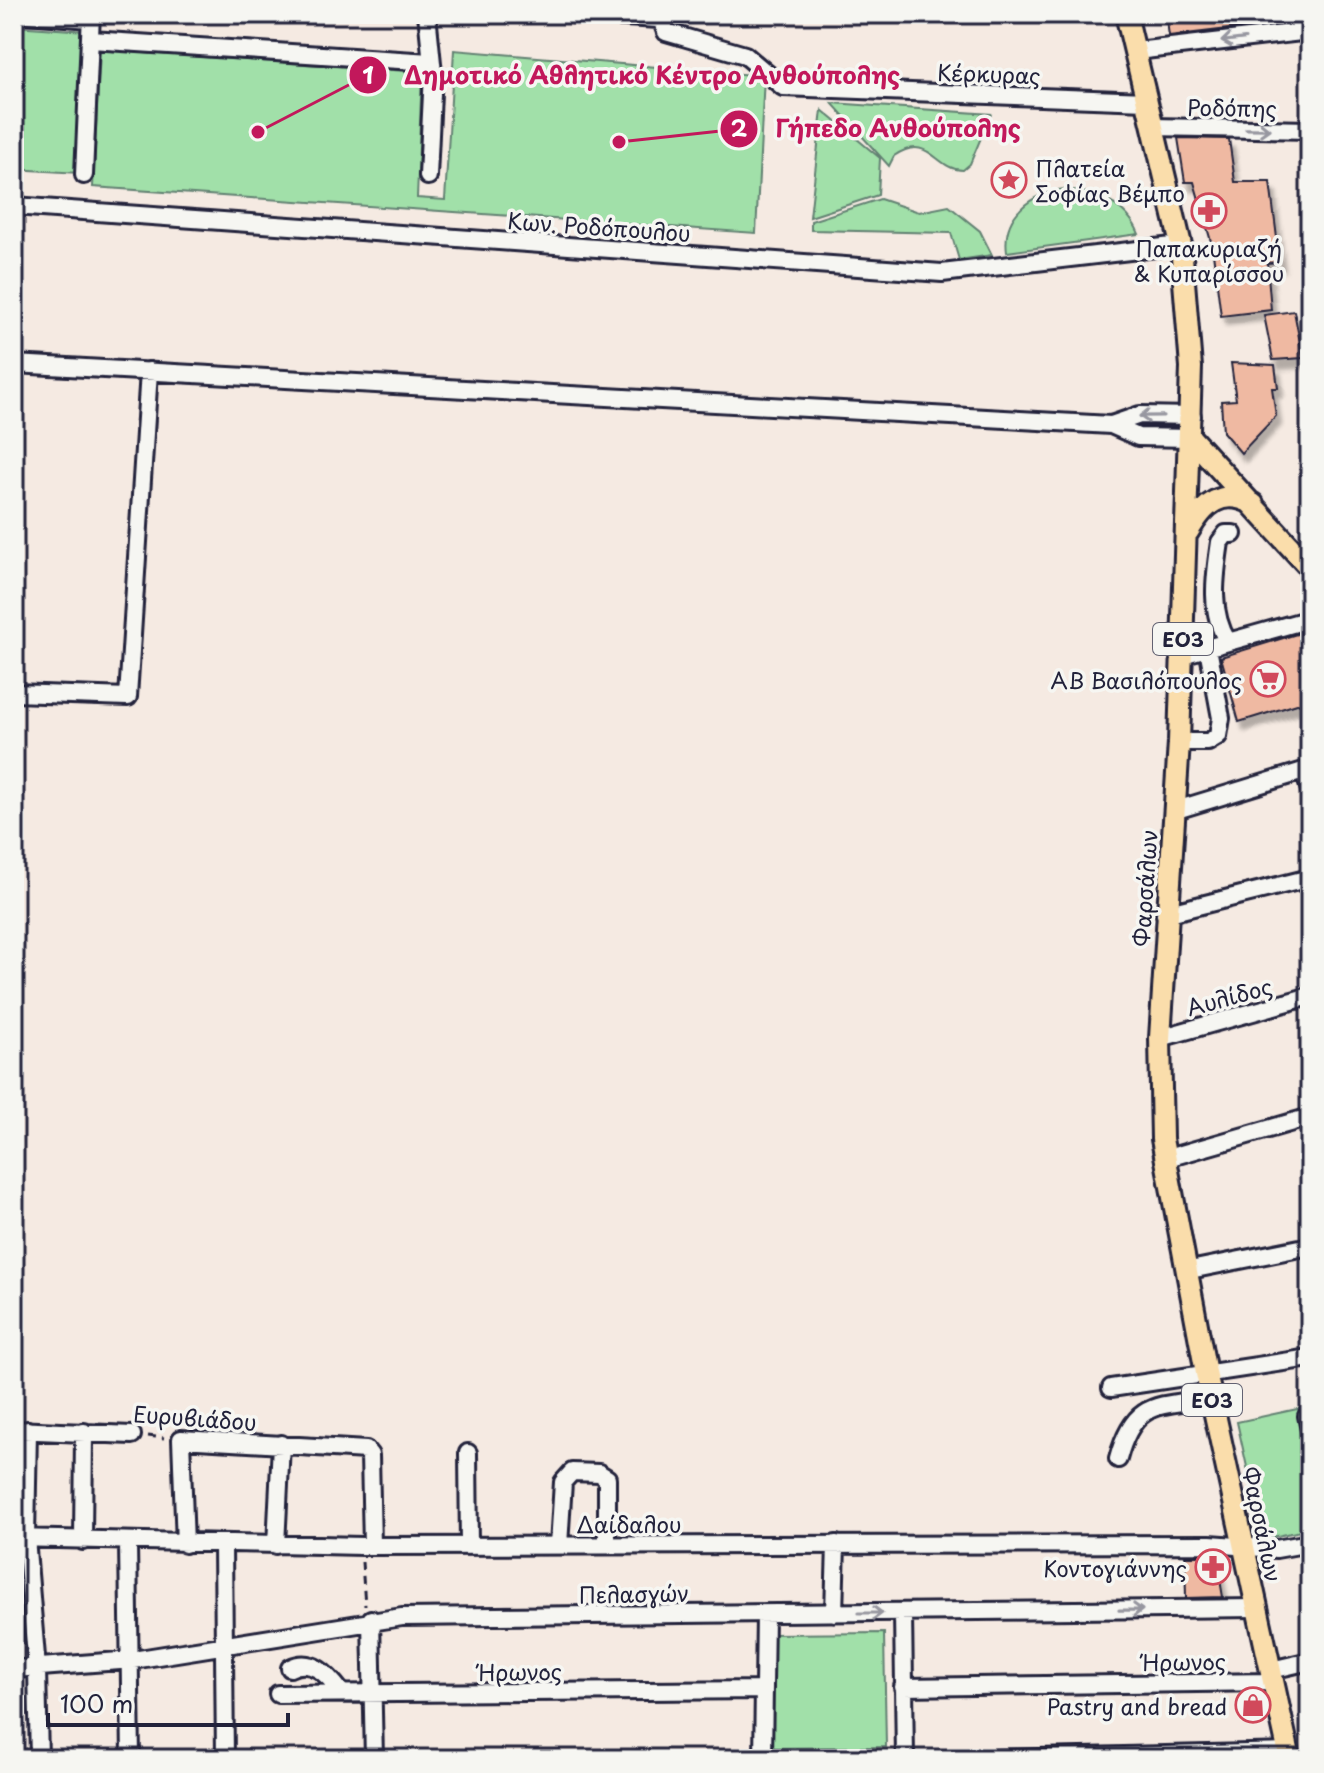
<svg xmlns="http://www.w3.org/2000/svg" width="1324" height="1773" font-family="'Playpen Sans',sans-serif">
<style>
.green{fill:#a1e0a9;stroke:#628172;stroke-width:2}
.building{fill:#efb9a2;stroke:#22223b;stroke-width:2;filter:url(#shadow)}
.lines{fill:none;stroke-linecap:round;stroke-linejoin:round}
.minor-casing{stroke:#22223b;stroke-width:22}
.major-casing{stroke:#22223b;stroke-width:26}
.path{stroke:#22223b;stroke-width:3;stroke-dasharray:8 6;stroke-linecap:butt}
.minor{stroke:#f6f6f2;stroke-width:16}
.major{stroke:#faddab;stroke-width:20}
.oneway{stroke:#9797a0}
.labels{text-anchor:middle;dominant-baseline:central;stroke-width:7;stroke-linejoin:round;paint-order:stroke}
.shield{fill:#f6f6f2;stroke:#626272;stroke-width:2}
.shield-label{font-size:20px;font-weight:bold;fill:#22223b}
.street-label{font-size:22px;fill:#22223b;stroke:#f6f6f2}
.poi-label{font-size:22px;fill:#22223b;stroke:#f6f6f2;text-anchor:end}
.leader{fill:none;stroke:#c2185b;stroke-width:3}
.callout-dot{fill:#c2185b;stroke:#f6f6f2;stroke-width:3}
.mark-label{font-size:24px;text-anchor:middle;font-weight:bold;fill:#fff}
.callout-label{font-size:24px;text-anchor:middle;font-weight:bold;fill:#c2185b;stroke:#f6f6f2;stroke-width:7;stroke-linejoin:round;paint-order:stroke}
</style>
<defs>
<filter id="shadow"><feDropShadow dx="5" dy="9" stdDeviation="2" flood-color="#0004"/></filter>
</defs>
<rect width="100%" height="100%" fill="#f5eae2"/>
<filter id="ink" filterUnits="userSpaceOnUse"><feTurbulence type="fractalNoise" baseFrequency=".0125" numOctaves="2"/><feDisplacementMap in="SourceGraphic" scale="16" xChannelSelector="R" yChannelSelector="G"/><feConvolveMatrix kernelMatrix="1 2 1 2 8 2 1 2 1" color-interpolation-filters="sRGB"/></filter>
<g filter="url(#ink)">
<path class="green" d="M14,26L86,31L79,173L14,169Z
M100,50L422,72L417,198L445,200L454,50L764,76L756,233L93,187Z
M832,103L991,114L970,164L963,170C935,170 930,132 894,156L889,166Z
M822,110L880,158L878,195L810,217Z
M1065,189C1095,192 1127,204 1139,234L1007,252C1002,215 1031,193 1065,189Z
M880,199L919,212L949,206L980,231L992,255L959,260L951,233L811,230V221Z
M1302,1408L1310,1444V1529L1263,1539L1237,1422Z
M884,1633L886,1747L771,1748L769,1634Z"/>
<path class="building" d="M1166,14H1305V20L1169,36Z
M1178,138L1229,139L1235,182H1270L1280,262L1267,263L1271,310L1221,316L1212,245L1194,182H1185Z
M1294,311L1303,358L1273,360L1264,315Z
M1231,363L1275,365L1278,388H1272L1276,416L1241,453L1223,432L1221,401L1236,400Z
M1310,630V700L1239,722L1221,657Z
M1185,1556H1216L1223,1597L1186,1598Z"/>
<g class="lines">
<defs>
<path id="minor" d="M27,14L91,19
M427,14L433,73L428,176
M574,14L659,19
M659,14L666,32L745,55L783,87L1146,101
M91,40L430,62
M1136,51L1310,31
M1152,127L1310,130
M84,175L91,14
M14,206L942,273L1181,245
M14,316V322
M14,364L1111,425L1138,437L1191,438
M1111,425L1140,415L1192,416
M1228,642C1209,612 1215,576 1220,542L1226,534H1233
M1182,655L1310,619
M14,693L128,697L149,371
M1179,742H1208L1218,736L1221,718L1208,648
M1304,771L1310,790
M1173,811L1310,769
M1165,914L1310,878
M1160,1038L1310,996
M1164,1159L1310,1117
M1185,1271L1310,1246
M1111,1388L1310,1358
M1307,1416L1310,1430
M14,1430L132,1435
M28,1430L26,1538L37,1669L39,1759
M468,1453L469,1546
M1118,1459C1134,1399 1158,1407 1211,1398
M14,1538L362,1546L1210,1544L1276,1549L1310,1543
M83,1541L84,1432
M128,1543L131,1759
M185,1544L181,1439L366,1450L370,1455L372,1546
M223,1545L225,1759
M276,1545L281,1444
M559,1545L563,1482L572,1472L599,1473L607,1478V1545
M834,1613L836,1544
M903,1613L905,1759
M371,1619L374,1759
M290,1668C312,1657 328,1675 341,1692
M14,1669L133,1660L402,1617L1257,1608
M1271,1670L1310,1661
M903,1687L1273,1682
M278,1694L763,1690
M763,1759L765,1614
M994,1759L1288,1752"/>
<path id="major" d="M1126,14L1181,245L1191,367L1179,742L1160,1038L1162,1139L1206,1373L1290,1759
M1191,438L1310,568
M1188,532C1204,504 1222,487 1253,504"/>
</defs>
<use href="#minor" class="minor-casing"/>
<use href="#major" class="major-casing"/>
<path class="path" d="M148,1436L164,1438
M362,1562L365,1606"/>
<use href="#minor" class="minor"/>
<use href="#major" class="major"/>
</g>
<defs><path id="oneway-shaft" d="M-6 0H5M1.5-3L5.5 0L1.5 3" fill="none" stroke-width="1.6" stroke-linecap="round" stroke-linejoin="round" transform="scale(2)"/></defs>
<g class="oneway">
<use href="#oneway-shaft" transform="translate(1233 40) rotate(173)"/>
<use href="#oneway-shaft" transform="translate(1258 129) rotate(1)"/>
<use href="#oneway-shaft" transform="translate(1151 416) rotate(179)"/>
<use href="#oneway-shaft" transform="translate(1131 1610) rotate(-1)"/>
<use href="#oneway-shaft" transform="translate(871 1613)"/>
</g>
</g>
<defs>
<symbol id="sight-ring" viewBox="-11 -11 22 22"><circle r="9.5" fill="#f6f6f2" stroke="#d1495b" stroke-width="1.5"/><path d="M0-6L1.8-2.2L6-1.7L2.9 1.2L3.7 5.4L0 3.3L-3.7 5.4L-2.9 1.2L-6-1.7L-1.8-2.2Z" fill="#d1495b"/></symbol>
<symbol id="pharmacy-ring" viewBox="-11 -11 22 22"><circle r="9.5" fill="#f6f6f2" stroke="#d1495b" stroke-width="1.5"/><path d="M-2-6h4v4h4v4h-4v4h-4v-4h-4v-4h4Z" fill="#d1495b"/></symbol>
<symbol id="supermarket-ring" viewBox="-11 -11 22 22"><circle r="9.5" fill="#f6f6f2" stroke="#d1495b" stroke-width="1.5"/><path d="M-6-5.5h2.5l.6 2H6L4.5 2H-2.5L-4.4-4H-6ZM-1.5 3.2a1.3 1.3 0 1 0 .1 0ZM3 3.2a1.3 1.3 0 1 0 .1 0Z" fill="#d1495b"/></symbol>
<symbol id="shop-ring" viewBox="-11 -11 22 22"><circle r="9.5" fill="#f6f6f2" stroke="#d1495b" stroke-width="1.5"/><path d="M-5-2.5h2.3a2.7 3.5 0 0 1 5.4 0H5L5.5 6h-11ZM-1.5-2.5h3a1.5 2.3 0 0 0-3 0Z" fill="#d1495b"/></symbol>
</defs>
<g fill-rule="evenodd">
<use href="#sight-ring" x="989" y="160" width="40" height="40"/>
<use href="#pharmacy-ring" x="1189" y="191" width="40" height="40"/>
<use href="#supermarket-ring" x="1248" y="659" width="40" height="40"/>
<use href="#pharmacy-ring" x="1193" y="1547" width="40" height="40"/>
<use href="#shop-ring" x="1233" y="1685" width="40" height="40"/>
</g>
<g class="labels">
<g class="shield">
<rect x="1153" y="623" width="60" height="32" rx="6"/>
<rect x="1182" y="1384" width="60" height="32" rx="6"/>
</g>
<g class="shield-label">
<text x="1183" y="639">ΕΟ3</text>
<text x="1212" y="1400">ΕΟ3</text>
</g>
<g class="street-label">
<text transform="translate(989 73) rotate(2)">Κέρκυρας</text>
<text transform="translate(1232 107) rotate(1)">Ροδόπης</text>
<text transform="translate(599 226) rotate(4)">Κων. Ροδόπουλου</text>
<text transform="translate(1144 888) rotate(-86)">Φαρσάλων</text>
<text transform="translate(1229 996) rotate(-15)">Αυλίδος</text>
<text transform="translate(195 1417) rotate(4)">Ευρυβιάδου</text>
<text x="629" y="1523">Δαίδαλου</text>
<text transform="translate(1263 1524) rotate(78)">Φαρσάλων</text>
<text transform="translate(634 1593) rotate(-1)">Πελασγών</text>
<text transform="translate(1184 1661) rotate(-1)">Ήρωνος</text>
<text transform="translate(520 1671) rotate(-1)">Ήρωνος</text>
</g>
<g class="poi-label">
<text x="1035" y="167" text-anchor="start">Πλατεία<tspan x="1035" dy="25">Σοφίας Βέμπο</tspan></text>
<text x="1209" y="247" text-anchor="middle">Παπακυριαζή<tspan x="1209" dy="25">&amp; Κυπαρίσσου</tspan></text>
<text x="1242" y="679">ΑΒ Βασιλόπουλος</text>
<text x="1187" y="1567">Κοντογιάννης</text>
<text x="1227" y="1705">Pastry and bread</text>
</g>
</g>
<path class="leader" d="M258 132L368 75M619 142L739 129"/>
<g class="callout-dot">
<circle cx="258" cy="132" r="8"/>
<circle cx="619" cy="142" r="8"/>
<circle cx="368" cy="75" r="20"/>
<circle cx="739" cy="129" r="20"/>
</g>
<g class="mark-label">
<text x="368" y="84">1</text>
<text x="739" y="137">2</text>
</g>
<g class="callout-label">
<text x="652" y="84">Δημοτικό Αθλητικό Κέντρο Ανθούπολης</text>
<text x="898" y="137">Γήπεδο Ανθούπολης</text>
</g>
<rect width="1324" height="1773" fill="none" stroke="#f6f6f2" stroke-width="48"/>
<rect x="24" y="24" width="1276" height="1725" fill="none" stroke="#22223b" stroke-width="3" filter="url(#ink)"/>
<path d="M48 1713v12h240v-12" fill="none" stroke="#22223b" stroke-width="4"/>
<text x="60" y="1713" font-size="24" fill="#22223b" stroke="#f6f6f2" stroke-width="6" paint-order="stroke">100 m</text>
</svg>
